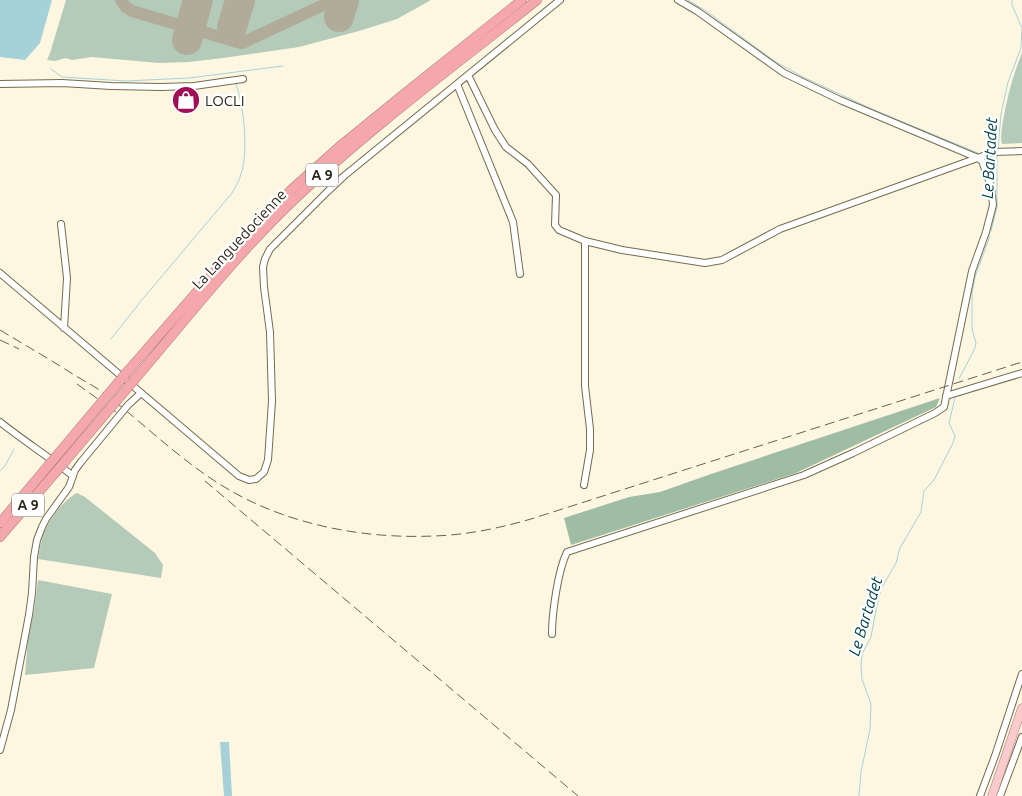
<svg xmlns="http://www.w3.org/2000/svg" width="1022" height="796" font-family="Ubuntu,sans-serif">
<style>
.green{fill:#b5cbb9}
.forest{fill:#9fbda5}
.water{fill:#a6d1d8}
.lines{fill:none;stroke-linecap:round;stroke-linejoin:round}
.stream{stroke:#a6d1d8;stroke-width:1}
.taxiway{stroke:#b1ac9a;stroke-width:12}
.runway{stroke:#b1ac9a;stroke-width:30}
.minor-casing{stroke:#756c4d;stroke-width:8}
.major-casing{stroke:#af7b79;stroke-width:9}
.highway-casing{stroke:#af7b79;stroke-width:10}
.minor{stroke:#fff;stroke-width:6}
.major{stroke:#f9cbcd;stroke-width:8}
.highway{stroke:#f5a8ab;stroke-width:9}
.rail{stroke:#656152;stroke-width:1;stroke-dasharray:10 5;stroke-linecap:butt}
.minor-bridge-casing{stroke:#756c4d;stroke-width:8;stroke-linecap:butt}
.highway-bridge-casing{stroke:#af7b79;stroke-width:10;stroke-linecap:butt}
.minor-bridge{stroke:#fff;stroke-width:6}
.highway-bridge{stroke:#f5a8ab;stroke-width:9}
.labels{text-anchor:middle;dominant-baseline:central;stroke-width:4.5;stroke-linejoin:round;paint-order:stroke}
.shield{fill:#fff;stroke:#6b685f;stroke-width:1}
.shield-label{font-size:14px;font-weight:bold;fill:#2c281b}
.poi-label{font-size:15px;fill:#2c281b;stroke:#fff;text-anchor:start}
.street-label{font-size:15px;fill:#2c281b;stroke:#fff}
.water-label{font-size:16px;font-style:italic;fill:#00424b;stroke:#fff}
</style>
<rect width="100%" height="100%" fill="#fdf7e2"/>
<path class="green" d="M66,0H431L397,19L359,31L299,47L223,58L189,62L159,63L92,57L72,60L66,58L55,61L47,60L50,53Z
M1022,53V143L1002,144C1000,137 1002,128 1003,121C1007,97 1013,75 1022,53Z
M77,493L85,497L155,553L163,565L161,578L38,559C40,549 41,538 46,528C52,516 65,499 77,493Z
M38,580L112,594L94,668L25,675L28,637L34,611Z"/>
<path class="forest" d="M940,398L936,407L796,473L571,545L564,518L629,497L660,492L711,474Z"/>
<path class="water" d="M0,0H52L40,43L25,60L0,57Z
M220,742H229L232,796H224Z"/>
<g class="lines">
<path class="stream" d="M688,0L706,11L776,62L803,77L874,110L978,153
M51,69L62,77L126,81L189,78L283,66
M998,149L1001,114L1008,82L1021,48L1022,28L1012,5V0
M991,231L997,207V155
M111,339L141,301L232,193C236,186 240,179 242,171C248,147 244,108 236,84
M959,379L975,348L976,343L972,329V293L975,277L990,236
M0,471L5,466L14,449
M859,796L861,772L870,729L871,704L862,679L861,665L862,654L871,637L876,610L881,589L896,563L900,548L921,512L924,491L934,480L953,443L955,436L949,423L955,398"/>
<path class="taxiway" d="M121,0L126,7L132,11L237,42L242,43L334,0"/>
<path class="runway" d="M339,17L344,0
M232,27L240,0
M187,40L198,0"/>
<defs>
<path id="minor" d="M468,75L495,130L506,147L528,164L556,195L555,225L559,230L585,241L622,250L705,263L722,260L780,229L983,156L993,152L1022,151
M0,84L62,83L111,86L161,87L194,86L243,79
M457,84L513,222L520,274
M61,224L67,278L64,328
M0,273L239,476L249,480L256,479L264,472L268,460L272,401L270,332L264,287L263,267L265,259L270,249L326,193L344,176L560,0
M946,396L1022,373
M128,405L141,393
M0,422C24,441 49,457 73,476
M584,485L590,450V429L585,386V241
M552,634C552,613 558,570 567,552L804,475L853,453L935,413L944,407L972,271L986,232L993,205L991,186L982,161L978,158L840,100L784,73L697,11L678,0
M0,750L11,710L29,615L32,593L34,557L37,540L42,527L46,519L69,487L75,470L81,462
M980,796L995,756L1022,674
M1000,796L1022,737"/>
<path id="major" d="M992,796L1022,708"/>
<path id="highway" d="M127,372L229,255L292,189L339,147L408,91L522,0
M135,379C189,316 239,251 299,195C374,125 457,64 537,0
M0,523L48,466
M0,537L56,472"/>
</defs>
<use href="#minor" class="minor-casing"/>
<use href="#major" class="major-casing"/>
<use href="#highway" class="highway-casing"/>
<use href="#minor" class="minor"/>
<use href="#major" class="major"/>
<use href="#highway" class="highway"/>
<path class="rail" d="M0,330C23,344 46,357 68,371C80,379 93,385 104,393C147,426 186,466 233,492C293,526 367,539 434,536C467,535 500,528 531,519L1022,362
M0,340L19,349
M77,384L116,412
M205,481L578,796"/>
<defs>
<path id="minor-bridge" d="M81,462L128,405"/>
<path id="highway-bridge" d="M48,466L127,372
M56,472L135,379"/>
</defs>
<use href="#minor-bridge" class="minor-bridge-casing"/>
<use href="#highway-bridge" class="highway-bridge-casing"/>
<use href="#minor-bridge" class="minor-bridge"/>
<use href="#highway-bridge" class="highway-bridge"/>
</g>
<defs>
<symbol id="shop-disc" viewBox="-11 -11 22 22"><circle r="9.5" fill="#a00e55" stroke="#fff"/><path d="M-5-2.5h2.3a2.7 3.5 0 0 1 5.4 0H5L5.5 6h-11ZM-1.5-2.5h3a1.5 2.3 0 0 0-3 0Z" fill="#fff"/></symbol>
</defs>
<g fill-rule="evenodd">
<use href="#shop-disc" x="170" y="84" width="32" height="32"/>
</g>
<g class="labels">
<g class="shield">
<rect x="306" y="163.5" width="32" height="23" rx="4"/>
<rect x="12" y="493.5" width="32" height="23" rx="4"/>
</g>
<g class="shield-label">
<text x="322" y="175">A 9</text>
<text x="28" y="505">A 9</text>
</g>
<g class="poi-label">
<text x="205" y="100">LOCLI</text>
</g>
<g class="street-label">
<text transform="translate(239 239) rotate(-47)">La Languedocienne</text>
</g>
<g class="water-label">
<text transform="translate(989 158) rotate(-87)">Le Bartadet</text>
<text transform="translate(865 616) rotate(-73)">Le Bartadet</text>
</g>
</g>
</svg>
